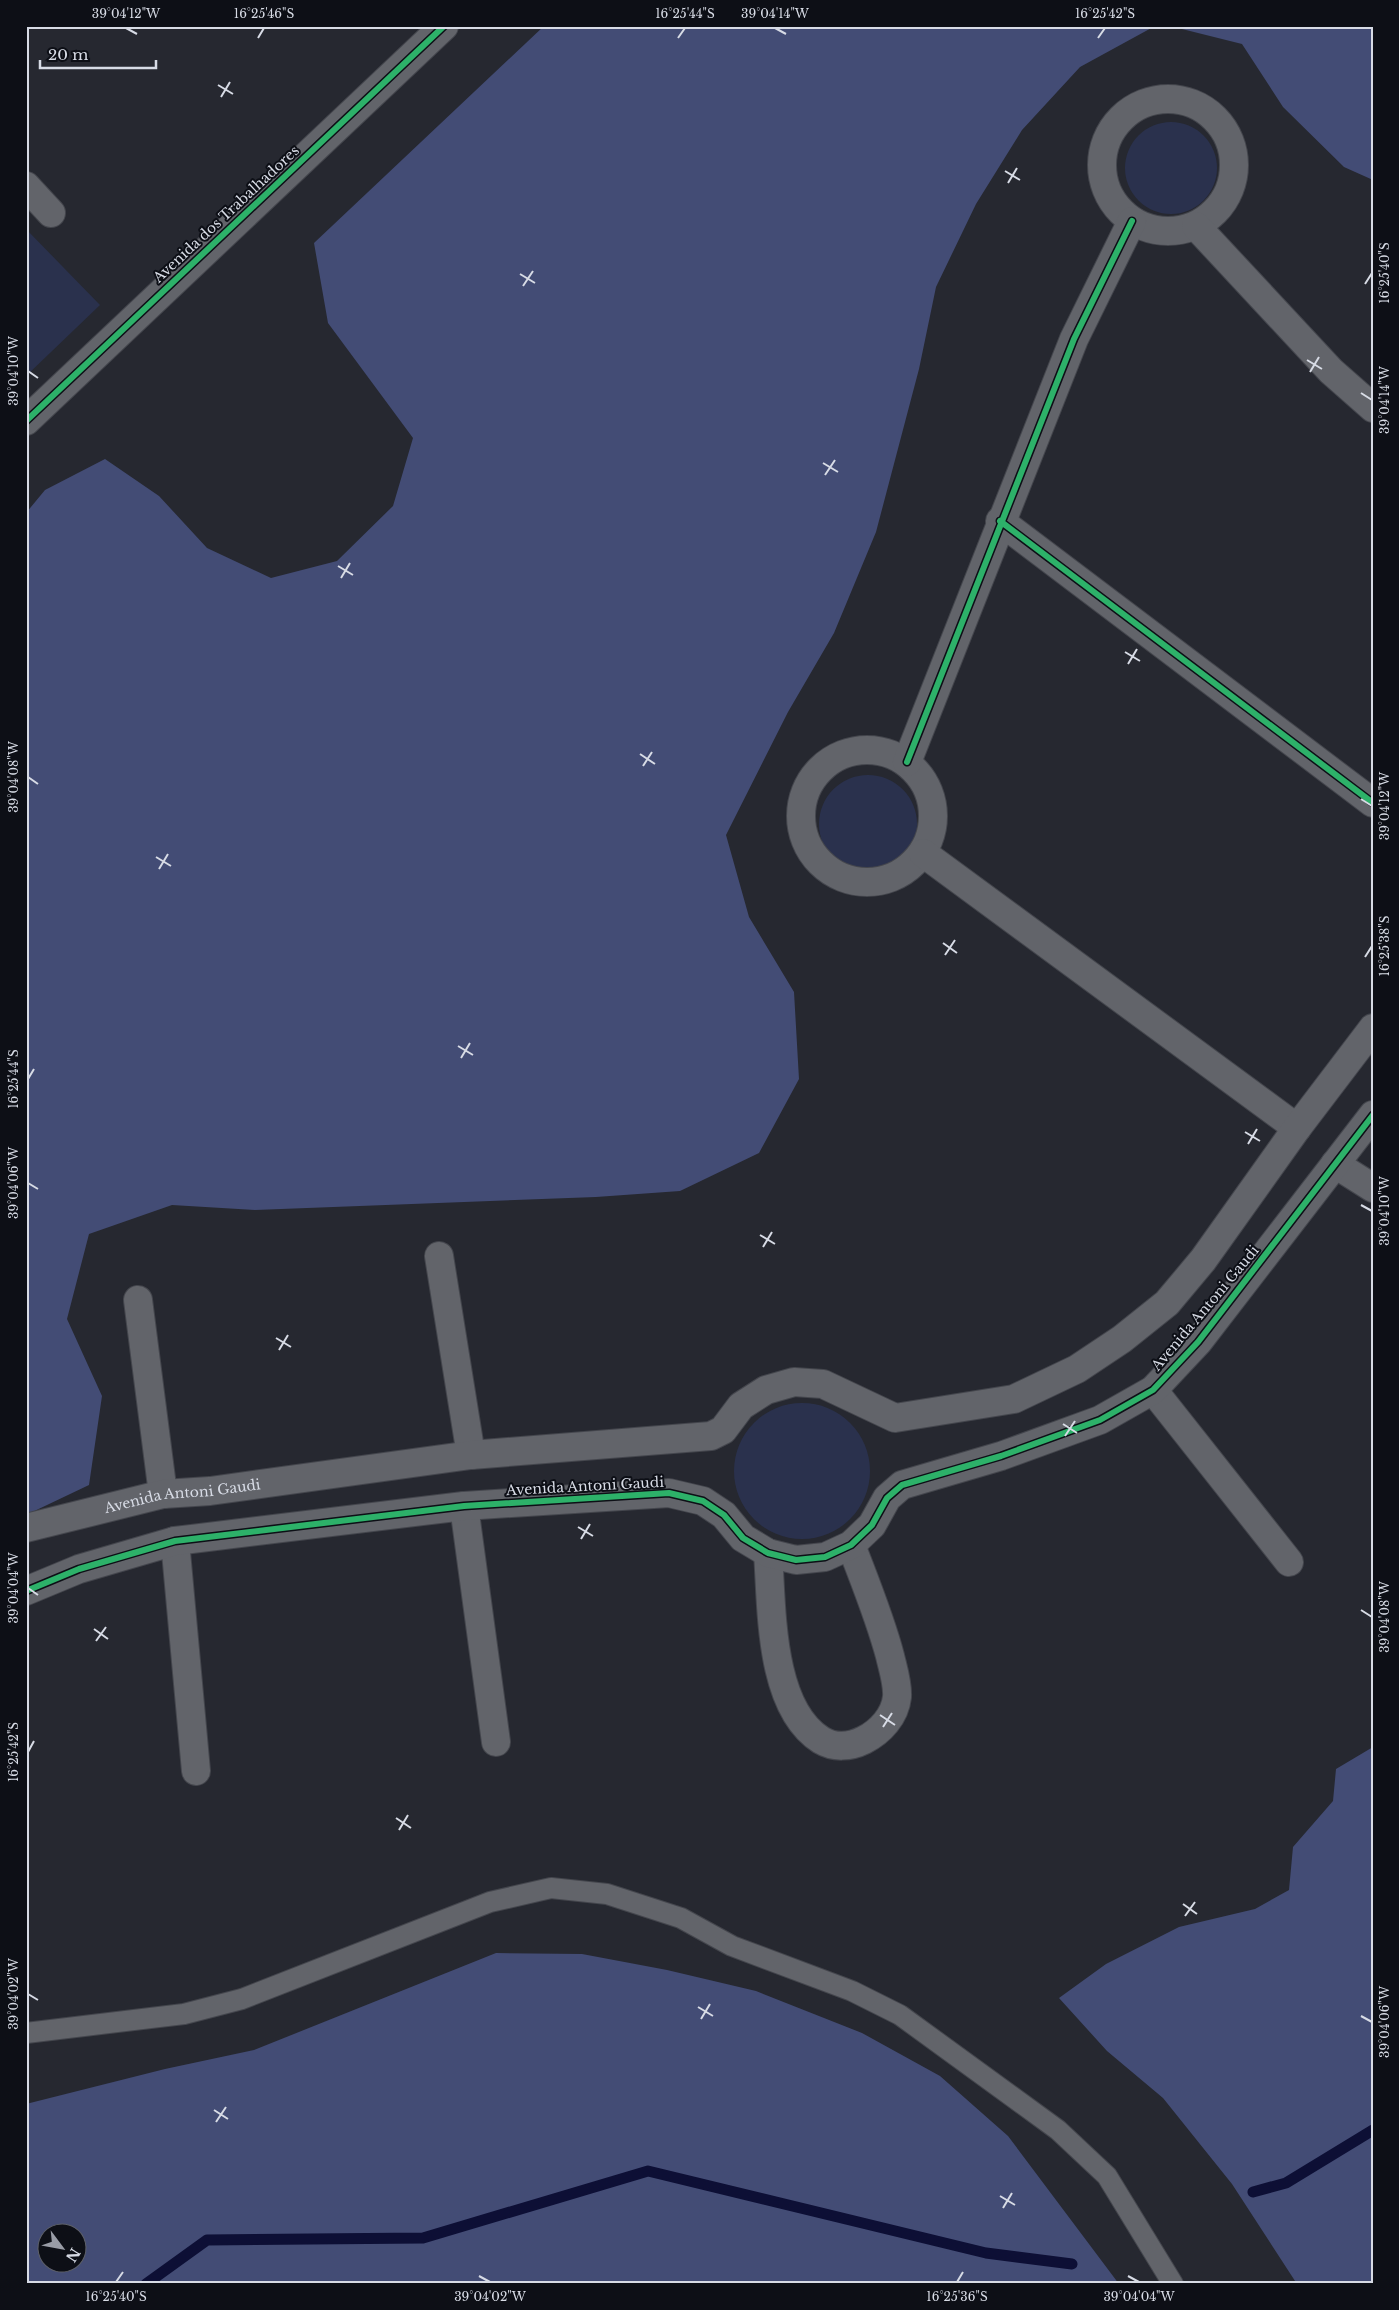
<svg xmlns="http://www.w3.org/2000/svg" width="1399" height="2310" font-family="'Libre Baskerville',serif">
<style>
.green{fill:#2a314d}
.forest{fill:#434c75;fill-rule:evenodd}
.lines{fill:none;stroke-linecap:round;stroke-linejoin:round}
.stream{stroke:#0d0f35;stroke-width:11}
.service-casing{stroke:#44464d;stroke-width:22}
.minor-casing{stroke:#44464d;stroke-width:30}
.tertiary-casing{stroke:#44464d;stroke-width:30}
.service{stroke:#62646a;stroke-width:20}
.minor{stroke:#62646a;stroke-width:28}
.tertiary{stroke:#62646a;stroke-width:28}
.cycleway-casing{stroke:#0d0f16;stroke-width:9}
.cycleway{stroke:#2db169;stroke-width:6}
.ticks{fill:none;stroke:#d7dbe5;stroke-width:2}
.labels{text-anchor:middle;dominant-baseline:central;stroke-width:4;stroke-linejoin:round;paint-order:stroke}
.street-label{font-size:14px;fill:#d7dbe5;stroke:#0d0f16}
.neatline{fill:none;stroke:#d7dbe5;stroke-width:2}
.ticks-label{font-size:12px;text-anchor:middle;fill:#d7dbe5}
</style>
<rect width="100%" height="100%" fill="#262830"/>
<path class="green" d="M1125 168a46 46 0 1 1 92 0a46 46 0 1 1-92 0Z
M26,229L100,305L26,376Z
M819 824a49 49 0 1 1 98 0a49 49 0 1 1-98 0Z
M734 1471a68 68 0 1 1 136 0a68 68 0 1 1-136 0Z"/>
<path class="forest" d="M544,26H1155L1080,67L1022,130L976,204L936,287L919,369L876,532L834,633L788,712L726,835L749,917L794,992L799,1079L759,1153L680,1191L596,1197L255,1210L172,1205L89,1234L67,1319L102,1396L89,1485L26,1515V513L45,490L105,459L159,496L207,548L271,578L337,561L393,506L413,438L328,323L314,243Z
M1170,26H1373V180L1344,167L1283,107L1242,44Z
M1373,1747V2284H1297L1232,2184L1163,2098L1107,2051L1059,1998L1106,1964L1179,1927L1255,1909L1289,1890L1293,1847L1333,1801L1336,1769Z
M496,1953L582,1954L667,1970L756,1991L862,2033L940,2076L1008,2136L1119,2284H26V2104L165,2069L254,2050ZM78,2232V2262H48V2232Z"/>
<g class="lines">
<path class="stream" d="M1253,2192L1286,2183L1373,2130
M146,2284L207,2240L423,2238L648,2171L986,2253L1072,2264"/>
<defs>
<path id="service" d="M26,2033L184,2014L242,1999L490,1902L551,1888L607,1894L681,1918L732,1946L852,1991L900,2015L1058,2130L1107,2176L1173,2284"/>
<g id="minor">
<circle cx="1168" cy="165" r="66"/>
<path d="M26,186L51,213"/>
<path d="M1196,226L1331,371L1373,408"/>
<path d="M1000,521L1373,803"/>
<circle cx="867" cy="816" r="66"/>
<path d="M907,762L1074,339L1132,221"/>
<path d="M923,853L1297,1128"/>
<path d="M1335,1164L1373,1188"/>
<path d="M439,1256L471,1455"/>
<path d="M138,1300L163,1494"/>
<path d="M1153,1390L1289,1562"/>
<path d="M464,1506L496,1742"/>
<path id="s1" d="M26,1528L163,1494L210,1491L471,1455L711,1436L723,1430L741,1406L766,1390L794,1382L823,1384L895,1418L1014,1399L1077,1369L1122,1339L1167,1303L1203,1260L1297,1128L1373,1028"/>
<path d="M175,1541L196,1771"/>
<path d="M768,1553C772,1608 769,1707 821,1740C834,1748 850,1747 864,1740C880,1732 895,1716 897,1697C898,1684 893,1669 890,1656C880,1618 865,1582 851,1545"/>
<path d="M26,1591L79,1569L175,1541L464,1506L669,1493L703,1501L724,1515L743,1538L768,1553L796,1560L825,1557L851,1545L872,1525L887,1498L902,1485L1001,1456L1100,1420L1153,1390L1198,1342L1373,1115"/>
</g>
<path id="tertiary" d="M26,421L444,26"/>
</defs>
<use href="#service" class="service-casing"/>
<use href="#minor" class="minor-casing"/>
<use href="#tertiary" class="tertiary-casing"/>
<use href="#service" class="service"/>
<use href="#minor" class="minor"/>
<use href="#tertiary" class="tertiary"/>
<defs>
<path id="cycleway" d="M26,421L444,26
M1000,521L1373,803
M907,762L1074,339L1132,221
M26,1591L79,1569L175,1541L464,1506L669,1493L703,1501L724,1515L743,1538L768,1553L796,1560L825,1557L851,1545L872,1525L887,1498L902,1485L1001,1456L1100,1420L1153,1390L1198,1342L1373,1115"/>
</defs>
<use href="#cycleway" class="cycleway-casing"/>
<use href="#cycleway" class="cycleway"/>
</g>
<path class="ticks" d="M126,28L137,34M775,28L786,34M258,38L264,28M678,38L685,28M1098,38L1105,28M218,85L233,94M221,97L230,82M1005,171L1020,180M1008,183L1017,168M520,274L535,283M1365,284L1372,273M523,286L533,271M1307,360L1322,369M28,371L38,378M1310,372L1319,357M1361,393L1372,400M823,463L838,472M825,475L835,460M338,566L353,575M341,578L350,563M1125,652L1140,661M1128,664L1137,649M640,754L655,764M643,766L652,752M28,777L38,784M1361,799L1372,806M156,857L171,866M159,869L168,854M943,943L957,953M945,955L955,940M1365,957L1372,946M458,1046L473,1055M461,1058L470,1043M28,1079L34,1069M1245,1132L1260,1141M1248,1144L1257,1129M28,1183L38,1189M1361,1205L1372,1211M760,1235L775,1244M763,1247L772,1232M276,1338L291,1347M279,1350L288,1335M1063,1424L1077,1433M1065,1436L1075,1421M578,1527L593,1536M581,1539L590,1524M28,1588L38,1595M1361,1610L1372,1617M94,1629L108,1639M96,1641L106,1627M880,1715L895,1725M883,1727L892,1713M28,1752L34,1741M396,1818L411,1828M399,1830L408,1815M1183,1904L1197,1914M1185,1916L1195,1902M28,1994L38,2000M698,2007L713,2016M1361,2016L1372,2022M701,2019L710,2004M214,2110L228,2119M216,2122L226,2107M1000,2196L1015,2205M1003,2208L1012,2193M479,2276L490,2282M1128,2276L1139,2282M116,2282L123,2272M957,2282L963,2272"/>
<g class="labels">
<g class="street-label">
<text transform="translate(226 214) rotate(-43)">Avenida dos Trabalhadores</text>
<text transform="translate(1205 1308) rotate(-50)">Avenida Antoni Gaudi</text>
<text transform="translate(585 1486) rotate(-3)">Avenida Antoni Gaudi</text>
<text stroke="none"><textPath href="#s1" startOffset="160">Avenida Antoni Gaudi</textPath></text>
</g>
</g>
<rect width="1399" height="2310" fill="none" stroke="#0d0f16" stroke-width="55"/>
<g transform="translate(62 2248) rotate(122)"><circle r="24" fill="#0d0f16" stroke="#5e6169"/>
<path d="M0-4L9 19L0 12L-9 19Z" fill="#999ca6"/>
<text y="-8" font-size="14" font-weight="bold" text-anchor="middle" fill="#d7dbe5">N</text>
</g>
<path d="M40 60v8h116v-8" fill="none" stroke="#d7dbe5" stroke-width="2.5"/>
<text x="48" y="60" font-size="15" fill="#d7dbe5" stroke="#0d0f16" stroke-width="4" paint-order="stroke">20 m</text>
<rect x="28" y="28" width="1344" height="2254" class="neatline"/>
<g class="ticks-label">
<text x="126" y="18">39°04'12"W</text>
<text x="264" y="18">16°25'46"S</text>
<text x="685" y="18">16°25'44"S</text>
<text x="775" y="18">39°04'14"W</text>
<text x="1105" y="18">16°25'42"S</text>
<text transform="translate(1385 273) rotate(-90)" y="4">16°25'40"S</text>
<text transform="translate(14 371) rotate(-90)" y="4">39°04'10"W</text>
<text transform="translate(1385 400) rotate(-90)" y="4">39°04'14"W</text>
<text transform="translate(14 777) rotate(-90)" y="4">39°04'08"W</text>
<text transform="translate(1385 806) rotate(-90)" y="4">39°04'12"W</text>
<text transform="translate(1385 946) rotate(-90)" y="4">16°25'38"S</text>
<text transform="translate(14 1079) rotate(-90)" y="4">16°25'44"S</text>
<text transform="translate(14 1183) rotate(-90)" y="4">39°04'06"W</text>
<text transform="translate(1385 1211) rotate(-90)" y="4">39°04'10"W</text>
<text transform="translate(14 1588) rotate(-90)" y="4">39°04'04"W</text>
<text transform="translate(1385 1617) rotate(-90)" y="4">39°04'08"W</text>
<text transform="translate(14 1752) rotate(-90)" y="4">16°25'42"S</text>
<text transform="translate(14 1994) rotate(-90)" y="4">39°04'02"W</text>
<text transform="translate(1385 2022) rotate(-90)" y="4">39°04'06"W</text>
<text x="116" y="2301">16°25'40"S</text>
<text x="490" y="2301">39°04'02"W</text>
<text x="957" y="2301">16°25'36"S</text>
<text x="1139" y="2301">39°04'04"W</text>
</g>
</svg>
